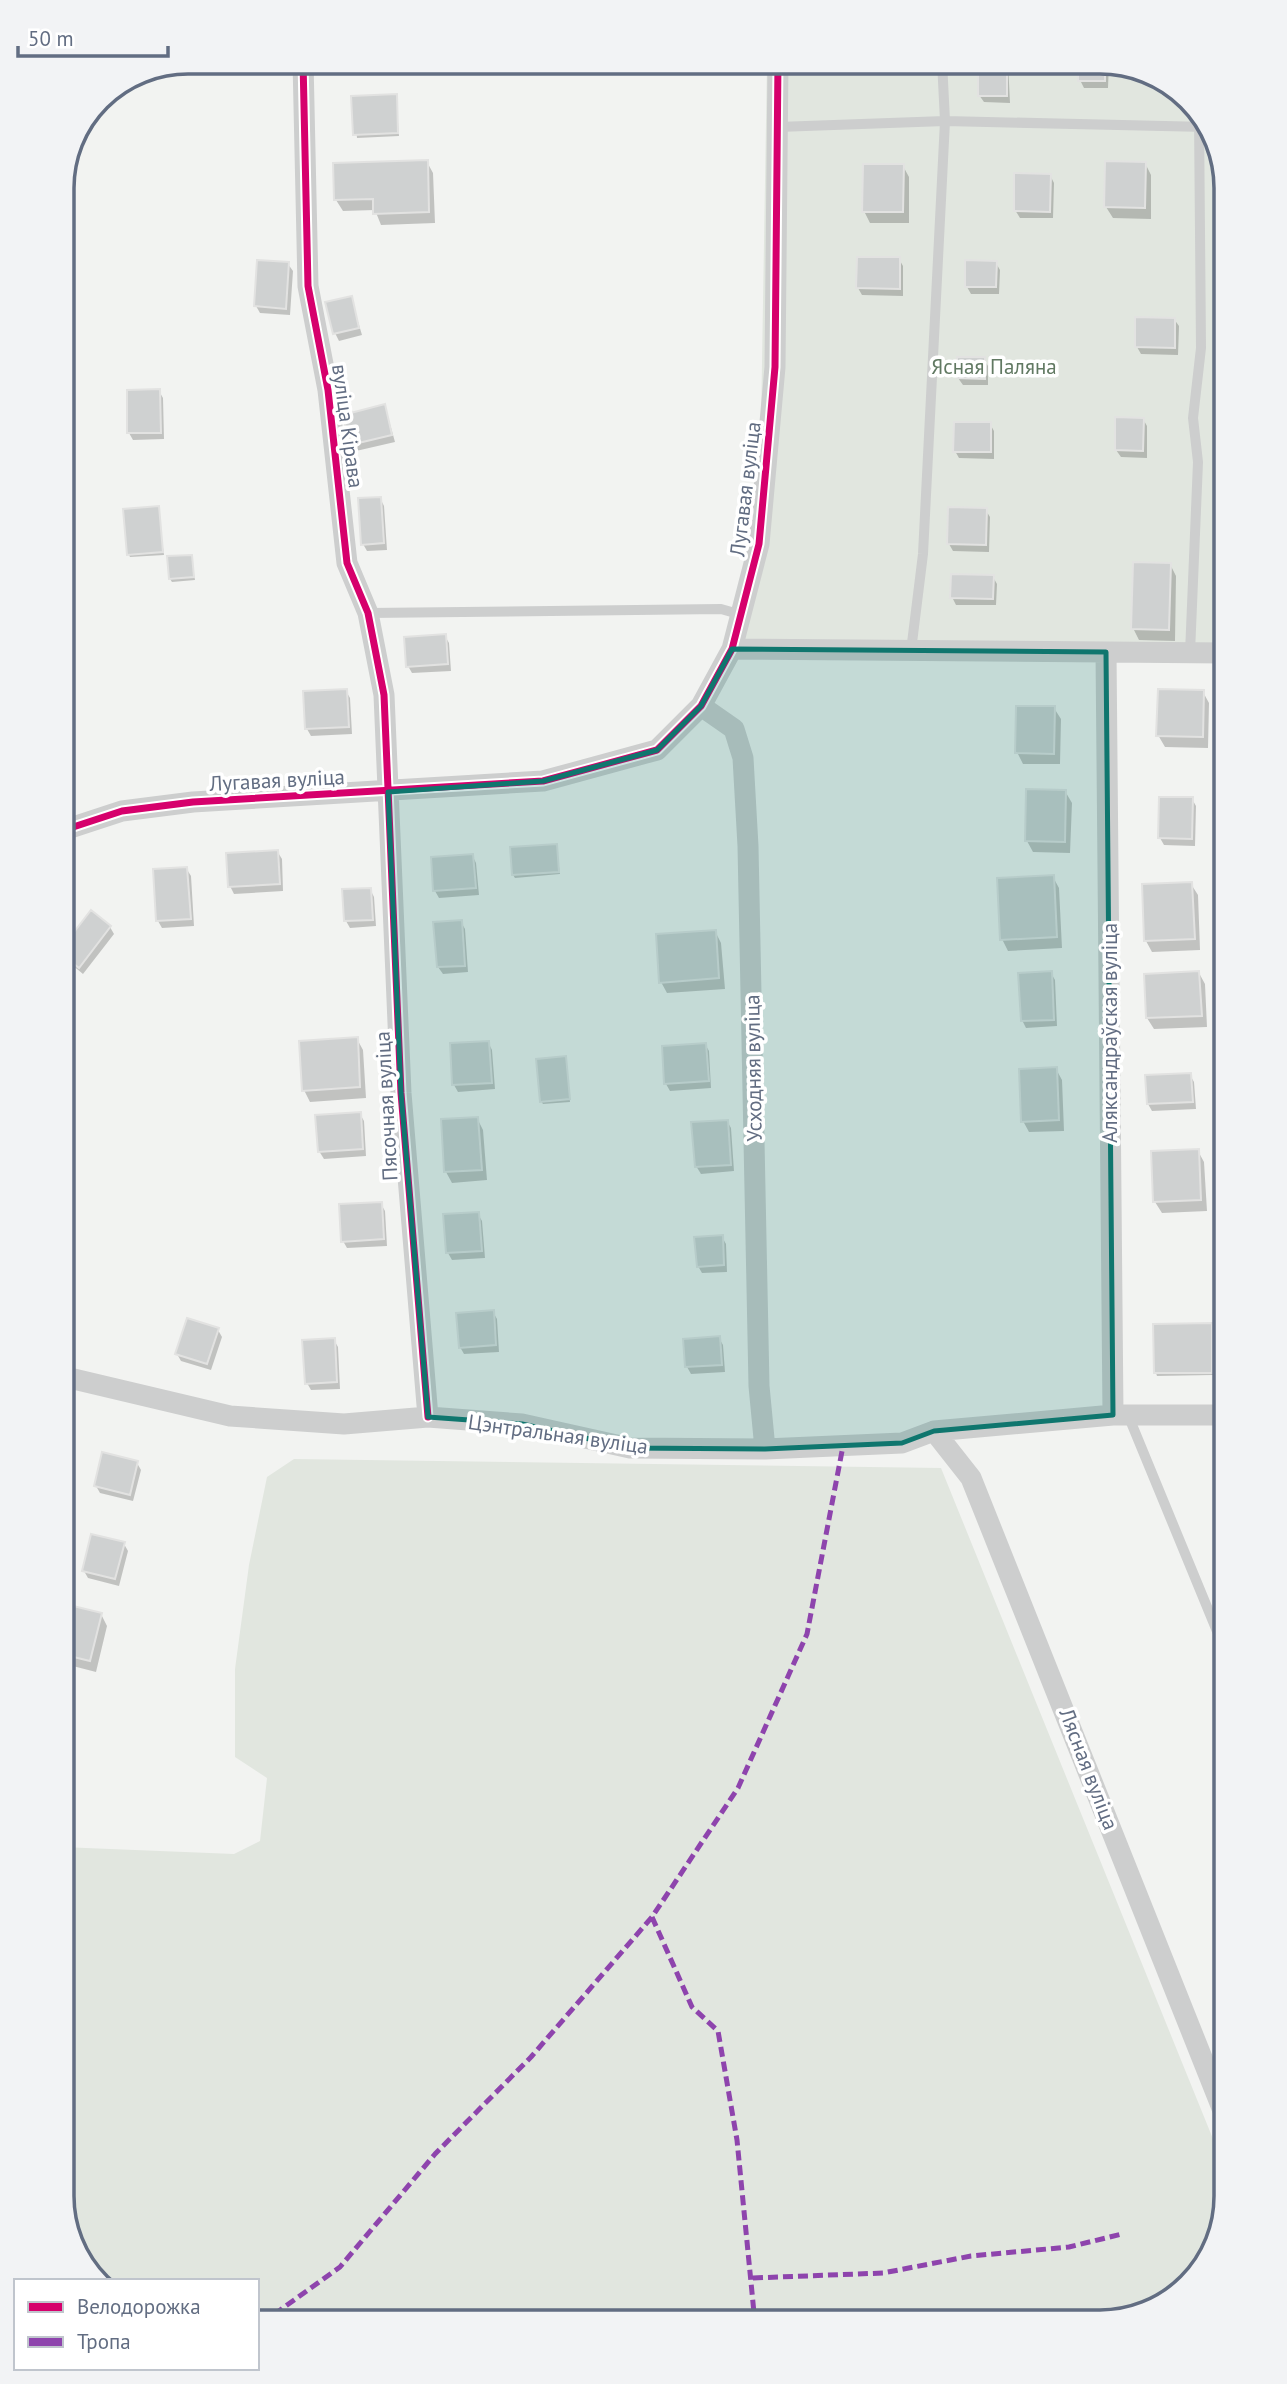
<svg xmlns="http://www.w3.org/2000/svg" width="1287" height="2384" font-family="'PT Sans',sans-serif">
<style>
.green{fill:#e1e6df}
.shadow{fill:#0003}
.building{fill:#cfd1d1;stroke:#e2e2e1;stroke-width:2}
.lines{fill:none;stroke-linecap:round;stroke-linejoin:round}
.lane{stroke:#cdcece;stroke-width:10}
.street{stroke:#cdcece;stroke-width:21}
.quiet{stroke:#8e44ad;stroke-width:5;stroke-dasharray:10 5;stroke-linecap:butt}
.cycleway-casing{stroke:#fff;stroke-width:11}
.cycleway{stroke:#d6006c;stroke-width:7}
.marked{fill:#0f766e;fill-opacity:0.2;stroke:#0f766e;stroke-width:5;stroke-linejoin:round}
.labels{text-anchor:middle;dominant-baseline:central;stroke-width:7;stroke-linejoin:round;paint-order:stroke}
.park-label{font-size:21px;fill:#617962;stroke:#fff}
.street-label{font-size:21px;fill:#626d82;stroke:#fff}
.rim{fill:none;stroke:#626d82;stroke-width:3.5}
</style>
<rect width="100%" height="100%" fill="#f2f3f1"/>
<path class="green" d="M767,61L1108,62L1176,87L1216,139L1226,188V653L732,649L759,544Z
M294,1459L941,1468L1226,2171V2197L1205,2266L1148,2313L1099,2323H287L257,2308V2281H100L71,2245L61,2196V1847L234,1854L260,1841L267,1778L235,1757V1669L249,1565L267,1477Z"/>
<path class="shadow" d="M980,62H1008L1010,103L984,102L979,95Z
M1080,62H1109L1108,88H1084L1080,80Z
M396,96L399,136L357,138L353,98Z
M427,162L433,173L435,223L381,225L375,210L343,211L336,200Z
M1145,163L1151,175V219L1113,218L1106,207Z
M903,166L909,177V223H870L864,211Z
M1050,175L1054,183L1053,218H1020L1015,210Z
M899,259L903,266V296L862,295L858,288Z
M996,263L1000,270L999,294H971L967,287Z
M288,264L293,271L290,315L260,313L256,306Z
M351,298L362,335L339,341L335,333Z
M1174,319L1179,326L1178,355L1141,354L1137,347Z
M984,359L988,366V385H963L958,378Z
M159,391L163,398L164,439L133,440L129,433Z
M385,406L395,442L356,451L352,444Z
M1143,419L1147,426V458L1121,457L1116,450Z
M990,424L994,431V459L959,458L955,451Z
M380,498L384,506L387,550L367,551L363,544Z
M158,508L164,555L130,557L129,555Z
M985,509L990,517L989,552L953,551L949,544Z
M191,556L195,580L172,582L170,579Z
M1170,564L1176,576L1175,641L1139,640L1133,628Z
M993,577L997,584L996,605H956L952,597Z
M445,636L449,643L451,671L412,673L408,666Z
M346,691L350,698L352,734L311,736L307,729Z
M1203,692L1209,703L1208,748L1165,747L1158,735Z
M1054,708L1061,719L1060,764H1023L1017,752Z
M1065,791L1072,803L1070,853L1033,852L1027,841Z
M1192,799L1196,806L1195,846L1164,845L1160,838Z
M556,845L560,874L515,878L513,875Z
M277,851L282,859L283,891L234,894L230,886Z
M472,855L476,863L479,895L439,898L435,891Z
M186,868L191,876L194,926L162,928L158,921Z
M1053,877L1059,888L1062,948L1008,951L1002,939Z
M1191,884L1198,895L1200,950L1152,952L1146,941Z
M370,889L374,897L376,926L350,928L346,921Z
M461,922L465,929L468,972L443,974L438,967Z
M110,927L114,934L83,974L65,959L61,953Z
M715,931L721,943L725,989L667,993L661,982Z
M1051,973L1055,980L1057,1026L1026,1028L1022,1020Z
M1199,973L1205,984L1207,1027L1154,1029L1147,1018Z
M357,1039L363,1050L366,1098L310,1102L304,1090Z
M488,1042L492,1050L495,1089L458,1092L454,1085Z
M705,1044L709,1051L711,1088L670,1091L666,1084L664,1047Z
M565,1058L570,1102L543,1104L541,1101Z
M1056,1069L1062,1080L1064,1131L1029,1132L1023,1121Z
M1190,1075L1194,1082L1196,1109L1152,1111L1148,1104Z
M360,1114L364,1121L366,1156L324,1159L319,1151Z
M477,1118L483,1130L487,1180L452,1183L446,1172Z
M727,1121L731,1128L734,1171L701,1174L696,1166Z
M1198,1151L1204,1162L1207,1211L1162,1213L1155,1202Z
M381,1204L385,1211L387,1246L347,1248L343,1241Z
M478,1214L482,1221L485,1258L452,1260L448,1253Z
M61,1236H65L72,1247L75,1298H61Z
M722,1237L726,1244L727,1272L702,1273L698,1266Z
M493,1312L497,1319L499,1352L464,1354L460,1347Z
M1211,1325L1213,1375L1157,1376L1156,1373Z
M218,1330L222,1337L211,1370L181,1361L177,1354Z
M719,1338L723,1345L725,1372L691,1374L687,1367Z
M334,1340L338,1347L340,1389L311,1390L307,1383Z
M137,1463L141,1470L133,1501L100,1493L96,1486Z
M124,1544L128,1551L119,1586L88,1578L84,1571Z
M101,1614L107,1626L96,1672L65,1664L61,1657V1643Z"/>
<path class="building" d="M978,62H1007V96H978Z
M1078,62H1105V81H1078Z
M397,94L398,133L353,135L351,96Z
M428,160L429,212L373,214V199L334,200L333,163Z
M1105,161L1146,162L1145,208L1104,207Z
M863,164H904L903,212H862Z
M1014,173L1051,174L1050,212L1014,211Z
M857,257H900V289L856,288Z
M257,260L289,262L286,309L254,306Z
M965,260L997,261L996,287H965Z
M352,296L359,328L333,334L325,302Z
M1135,317L1175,318V348L1135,347Z
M957,357H985V379L957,378Z
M160,389L161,433H127V390Z
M385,404L392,435L350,445L343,415Z
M1115,417L1144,418L1143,451L1115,450Z
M954,422H991V452H953Z
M381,497L384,543L361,545L358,498Z
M159,506L163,552L127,555L123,509Z
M948,507L987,508L986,545L947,544Z
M192,555L194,577L169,579L167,556Z
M1133,562L1171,563L1169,630L1131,629Z
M1223,566H1226V638H1221Z
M951,574L994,575L993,599L950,598Z
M446,634L448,664L406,667L404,637Z
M347,689L349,727L305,729L303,691Z
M1158,689L1204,690L1203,737L1156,736Z
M1016,706H1055L1054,754L1015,753Z
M1026,789L1066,790L1065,842L1025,841Z
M1159,797H1193L1192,839L1158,838Z
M557,844L559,872L512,875L510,847Z
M278,850L280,884L228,887L226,853Z
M473,854L476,888L433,891L431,857Z
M187,867L191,919L156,921L153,869Z
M1054,875L1057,937L1000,940L997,878Z
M1192,882L1195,939L1144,941L1142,884Z
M371,888L373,920L344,921L342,889Z
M91,910L111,926L79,968L61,954V949Z
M462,920L465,966L437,967L433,922Z
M716,930L719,978L659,983L656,934Z
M1052,971L1054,1020L1021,1021L1018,973Z
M1199,971L1202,1016L1146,1018L1144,974Z
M358,1037L360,1087L302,1091L299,1041Z
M489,1041L492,1083L452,1085L450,1043Z
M706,1043L709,1081L664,1084L662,1046Z
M566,1056L570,1099L540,1102L536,1059Z
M1057,1067L1059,1120L1021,1122L1019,1069Z
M1191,1073L1193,1102L1147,1104L1145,1075Z
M361,1112L363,1149L318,1152L315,1115Z
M478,1117L482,1170L444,1172L441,1119Z
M728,1120L731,1165L695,1167L691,1122Z
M1199,1149L1201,1200L1153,1202L1151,1151Z
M382,1202L384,1239L341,1242L339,1204Z
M479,1212L482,1251L446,1253L443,1214Z
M66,1234L69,1287H61V1235Z
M723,1235L724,1265L697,1267L694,1237Z
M494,1310L496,1345L459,1348L456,1313Z
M187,1318L219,1328L207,1364L175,1354Z
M1212,1323V1373H1154L1153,1324Z
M720,1336L722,1365L685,1367L683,1339Z
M335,1338L337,1382L305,1384L302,1340Z
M102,1452L138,1461L130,1495L94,1486Z
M91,1534L125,1542L115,1579L82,1571Z
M69,1605L102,1613L90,1661L61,1654V1636Z"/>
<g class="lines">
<path class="lane" d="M778,127L945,121L1207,127
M368,613L721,609L742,615
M911,651L923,554L945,121L942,61
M1190,653L1198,462L1193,418L1201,348L1199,117
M1128,1415L1226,1653"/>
<path class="street" d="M303,61L308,286L328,390L347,563L368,613L384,695L401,1093L428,1417
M732,649L1226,653
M1106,652L1113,1415
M701,706L734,729L743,758L748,846L759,1386L765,1449
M61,831L122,811L193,802L543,781L657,750L701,706L732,649L759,544L775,367L778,61
M61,1376L230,1416L344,1424L428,1417L522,1424L630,1448L765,1449L902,1443L934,1431L1113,1415H1226
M934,1431L971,1478L1226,2118"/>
<path class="quiet" d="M652,1917L692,2007L718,2031L737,2140L755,2323
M753,2278L883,2273L971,2256L1069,2247L1122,2234
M262,2323L340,2267L435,2154L531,2057L652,1917L738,1788L807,1634L843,1446"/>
<defs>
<path id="cycleway" d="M303,61L308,286L328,390L347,563L368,613L384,695L401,1093L428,1417
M61,831L122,811L193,802L543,781L657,750L701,706L732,649L759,544L775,367L778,61"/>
</defs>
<use href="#cycleway" class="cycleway-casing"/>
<use href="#cycleway" class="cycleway"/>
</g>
<path class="marked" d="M732,649L1106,652L1113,1415L934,1431L902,1443L765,1449L630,1448L522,1424L428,1417L401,1093L388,792L543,781L657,750L701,706Z"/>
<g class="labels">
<g class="park-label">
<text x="994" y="366">Ясная Паляна</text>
</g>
<g class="street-label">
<text transform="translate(348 426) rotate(82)">вуліца Кірава</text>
<text transform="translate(745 489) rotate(-83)">Лугавая вуліца</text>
<text transform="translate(277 780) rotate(-3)">Лугавая вуліца</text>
<text transform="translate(1109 1033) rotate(-90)">Аляксандраўская вуліца</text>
<text transform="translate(753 1068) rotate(-91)">Усходняя вуліца</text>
<text transform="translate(386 1106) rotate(-93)">Пясочная вуліца</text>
<text transform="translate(558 1434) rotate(8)">Цэнтральная вуліца</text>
<text transform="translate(1089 1769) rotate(69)">Лясная вуліца</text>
</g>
</g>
<path d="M0 0H1287V2384H0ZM188 74H1100A114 114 0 0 1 1214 188V2196A114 114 0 0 1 1100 2310H188A114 114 0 0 1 74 2196V188A114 114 0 0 1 188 74Z" fill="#f2f3f5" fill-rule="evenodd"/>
<path class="rim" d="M188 74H1100A114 114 0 0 1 1214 188V2196A114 114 0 0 1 1100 2310H188A114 114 0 0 1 74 2196V188A114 114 0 0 1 188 74Z"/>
<rect x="14" y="2279" width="245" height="91" fill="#ffffff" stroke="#c0c5cd" stroke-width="2"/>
<rect x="28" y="2302" width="35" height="10" fill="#d6006c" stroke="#c0c5cd" stroke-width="2"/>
<text x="77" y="2314" font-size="21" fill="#626d82">Велодорожка</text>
<rect x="28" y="2337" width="35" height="10" fill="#8e44ad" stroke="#c0c5cd" stroke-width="2"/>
<text x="77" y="2349" font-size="21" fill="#626d82">Тропа</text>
<path d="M18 46v10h150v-10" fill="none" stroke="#626d82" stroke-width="3.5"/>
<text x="28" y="46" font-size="21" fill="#626d82" stroke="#ffffff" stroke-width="5" paint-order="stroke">50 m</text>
</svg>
